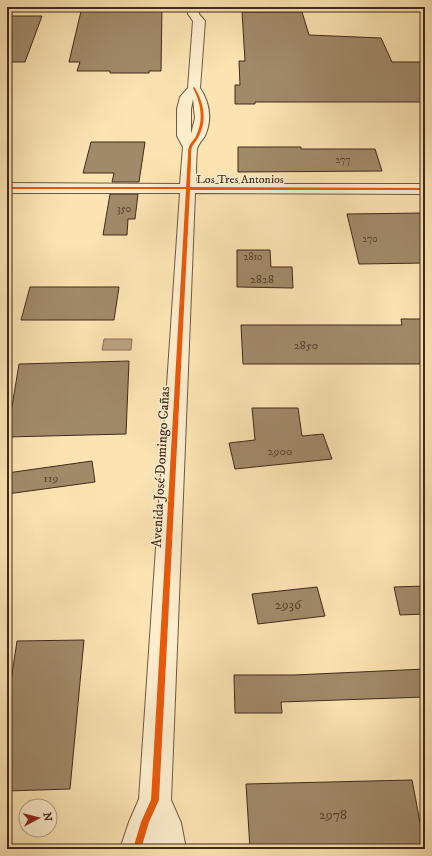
<svg xmlns="http://www.w3.org/2000/svg" width="432" height="856" font-family="'IM FELL DW Pica',serif">
<style>
.water{fill:#bba47f;stroke:#8a7358}
.building{fill:#a18a6a;stroke:#402a1d}
.lines{fill:none;stroke-linecap:round;stroke-linejoin:round}
.minor-casing{stroke:#6f5842;stroke-width:2}
.minor{fill:#fcedcd;fill-rule:evenodd}
.cycleway-casing{stroke:#fcedcd;stroke-width:3}
.cycleway{fill:#e8590c;fill-rule:evenodd}
.labels{text-anchor:middle;dominant-baseline:central;stroke-width:3;stroke-linejoin:round;paint-order:stroke}
.far-number-label{font-size:10px;fill:#584230}
.far-street-label{font-size:12px;fill:#402a1d;stroke:#fcedcd}
.number-label{font-size:12px;fill:#584230}
.street-label{font-size:14px;fill:#402a1d;stroke:#fcedcd}
.near-number-label{font-size:14px;fill:#584230}
</style>
<rect width="100%" height="100%" fill="#fbe3b2"/>
<filter id="stains"><feTurbulence type="fractalNoise" baseFrequency=".005" numOctaves="4"/><feColorMatrix values="0 0 0 0 .2 0 0 0 0 .09 0 0 0 0 .02 0 0 0 .5 -.17"/></filter>
<radialGradient id="worn" r=".72"><stop offset=".6" stop-color="#630" stop-opacity="0"/><stop offset="1" stop-color="#630" stop-opacity=".3"/></radialGradient>
<path class="water" d="M104,339H132L131,350H102Z"/>
<path class="building" d="M82,7H162L161,71H149V73H110V71H77L80,62H69Z
M242,12H302L309,35L381,38L392,62H425V102H255V104H235V85H240L239,61H245Z
M7,16H42L25,62H7Z
M91,142H145L139,182H112L114,173H83Z
M238,147H301V149H375L382,171L238,172Z
M110,194H138L135,219H128L127,235H103Z
M425,213V263L359,264L347,214Z
M237,250H270L271,267H292L293,288L237,287Z
M30,287H119L114,320H21Z
M401,319H425V364H243L241,325H402Z
M129,361L126,434L7,437L19,364Z
M252,408H298L302,436L323,434L332,459L235,469L229,443L255,440Z
M92,461L95,482L7,494V473Z
M425,586V614L400,615L394,587Z
M317,587L325,616L258,624L252,594Z
M84,640L70,789L7,791V707L17,641Z
M425,669V697L281,702L282,713H235L234,675H294Z
M412,780L425,849H250L246,784Z"/>
<g class="lines">
<defs>
<path id="minor" d="M188,7H198L199,14L205,21L200,88C210,103 212,120 205,136C202,140 198,145 197,149C196,160 196,172 196,184H425V194L195,193L171,800L181,823L186,849H120L129,822L139,799L180,193H7V183L180,184L183,147L177,136V109L180,97L188,88L193,21L188,14ZM193,99L195,118L191,134V109Z"/>
</defs>
<use href="#minor" class="minor-casing"/>
<use href="#minor" class="minor"/>
<defs>
<path id="cycleway" d="M193,87L195,88C204,103 207,120 199,136C197,140 194,143 192,147C191,150 191,155 191,159C191,168 190,178 190,187L425,188V190H190L159,800L149,822L141,849H133L141,822L151,800L186,189H7V187H186C187,177 187,166 188,156C188,153 188,149 189,147C190,143 194,140 196,136C204,120 201,103 193,88Z"/>
</defs>
<use href="#cycleway" class="cycleway-casing"/>
<use href="#cycleway" class="cycleway"/>
</g>
<g class="labels">
<g class="far-number-label">
<text x="343" y="160">277</text>
<text x="124" y="209">350</text>
<text x="370" y="239">270</text>
<text x="253" y="257">2810</text>
</g>
<g class="far-street-label">
<text x="240" y="179">Los Tres Antonios</text>
</g>
<g class="number-label">
<text x="262" y="279">2828</text>
<text x="306" y="345">2850</text>
<text x="280" y="451">2900</text>
<text x="51" y="478">119</text>
</g>
<g class="street-label">
<text transform="translate(161 467) rotate(-87)">Avenida José Domingo Cañas</text>
</g>
<g class="near-number-label">
<text x="288" y="605">2936</text>
<text x="333" y="815">2978</text>
</g>
</g>
<rect width="432" height="856" fill="none" stroke="#fbe3b2" stroke-width="24"/>
<rect x="8" y="8" width="416" height="840" fill="none" stroke="#402a1d" stroke-width="2"/>
<rect x="12" y="12" width="408" height="832" fill="none" stroke="#402a1d"/>
<g transform="translate(38 818) rotate(83)"><circle r="19" fill="#fcedcd" stroke="#b19f87"/>
<path d="M0-3L7 15L0 10L-7 15Z" fill="#8f2418"/>
<text y="-6" font-size="11" font-weight="bold" text-anchor="middle" fill="#402a1d">N</text>
</g>
<rect width="100%" height="100%" filter="url(#stains)"/>
<rect width="100%" height="100%" fill="url(#worn)"/>
</svg>
